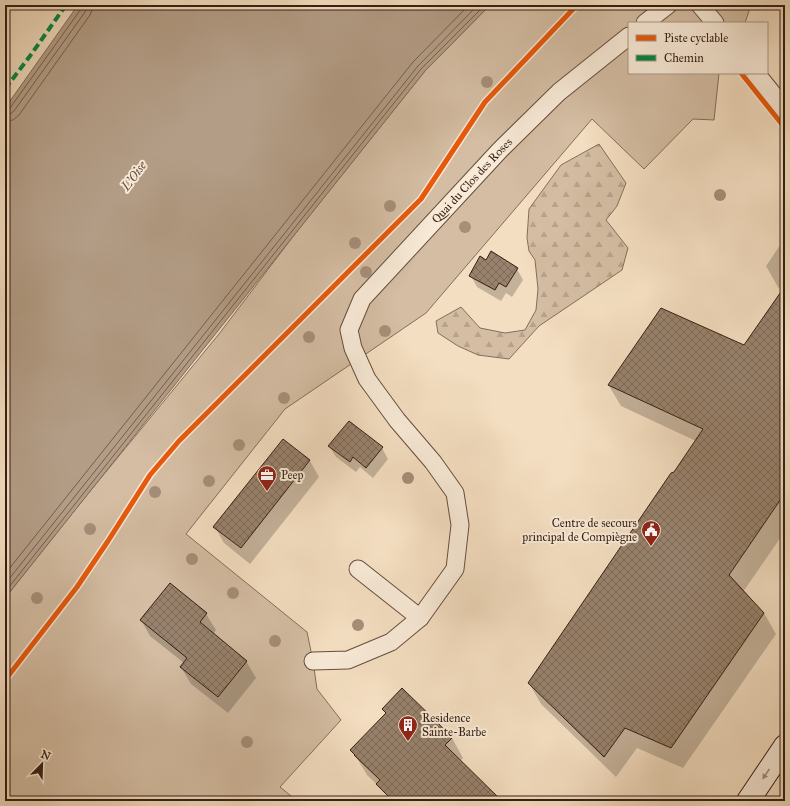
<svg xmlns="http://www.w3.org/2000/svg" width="790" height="806" font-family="'IM FELL Great Primer',serif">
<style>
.green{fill:#d4bda3;stroke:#846e5a}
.forest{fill:url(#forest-firs);stroke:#846e5a}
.water{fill:#b39d86;stroke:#816a58}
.shadow{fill:#0003}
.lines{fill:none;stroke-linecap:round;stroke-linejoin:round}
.shore{stroke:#745e4c;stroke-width:1}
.building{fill:url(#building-cross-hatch);stroke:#351e12}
.lane-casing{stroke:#654e3e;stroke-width:19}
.secondary-casing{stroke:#351e12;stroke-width:24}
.lane{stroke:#f8ead7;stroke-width:17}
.secondary{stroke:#f8ead7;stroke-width:22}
.quiet{stroke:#00873e;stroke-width:4;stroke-dasharray:8 4;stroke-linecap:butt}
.cycleway-casing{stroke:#f8ead7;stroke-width:8}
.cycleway{stroke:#e8590c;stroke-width:5}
.tree{fill:#a58f79}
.oneway{fill:#a08e7e}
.labels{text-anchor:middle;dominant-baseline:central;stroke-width:4;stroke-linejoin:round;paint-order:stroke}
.street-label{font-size:12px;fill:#351e12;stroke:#f8ead7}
.poi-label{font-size:12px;fill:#351e12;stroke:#f8ead7;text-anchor:start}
.water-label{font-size:13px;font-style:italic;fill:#614a3b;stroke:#f8ead7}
</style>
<defs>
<pattern id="forest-firs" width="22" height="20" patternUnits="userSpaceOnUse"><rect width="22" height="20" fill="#d4bda3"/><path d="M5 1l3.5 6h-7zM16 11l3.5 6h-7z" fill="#b7a28b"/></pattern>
<pattern id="building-cross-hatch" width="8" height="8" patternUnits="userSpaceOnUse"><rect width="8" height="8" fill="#98826d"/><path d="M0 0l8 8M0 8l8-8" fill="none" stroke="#7d6a58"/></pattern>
</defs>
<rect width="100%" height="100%" fill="#f4dec1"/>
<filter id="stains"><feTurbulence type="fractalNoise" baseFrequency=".005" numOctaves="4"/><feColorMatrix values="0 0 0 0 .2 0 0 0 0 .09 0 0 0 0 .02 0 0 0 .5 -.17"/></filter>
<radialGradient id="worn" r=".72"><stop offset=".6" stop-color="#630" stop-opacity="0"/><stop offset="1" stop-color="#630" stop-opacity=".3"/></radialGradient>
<path class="green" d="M490,5H751L745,23H629V73H719L714,120L693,119L644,169L592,119L426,313L285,409L186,534L307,632L313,661L317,689L341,720L280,787L297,801H5V598L87,495L219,334L298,230L425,71Z"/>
<path class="forest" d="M599,144L626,183L617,206L606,220L628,248L622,270L539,326L509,359L478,355L458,346L438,333L436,321L461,307L480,328L505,333L525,330L536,310L538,289L535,260L529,251L527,238L529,209L561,165Z"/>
<path class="water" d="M78,5H490L425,71L5,598V108Z"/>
<path class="shadow" d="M785,238V531L743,592L764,613L776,634L683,768L637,748L616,777L541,704L529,683L696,441L621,406L609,386L661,310L744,347L783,291L778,287L766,266Z
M487,261L517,269L523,280L512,297L506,293L501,301L477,287L471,276Z
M283,440L310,461L319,477L250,564L224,543L215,527Z
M329,446L382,448L388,459L373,478L360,467L356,472L336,457Z
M170,584L206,614L216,630L213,634L246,661L256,678L228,713L191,684L181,667L184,663L150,636L141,620Z
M383,709L452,738L463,758L460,761L500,801H394L367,775L352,750L386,714Z"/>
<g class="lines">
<path class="shore" d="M5,110H8L10,108L81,9V5
M5,115L10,114L14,111L85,12L86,5
M5,121L13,120L19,115L90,15L92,10V5
M5,574L413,62L469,5
M5,584L418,66L478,5
M5,592L421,69L485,5"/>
</g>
<path class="building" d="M491,251L518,268L506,287L499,283L495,290L469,276L480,256L486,260Z
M785,286V493L729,575L764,613L671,748L625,728L604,757L528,683L671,473L674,472L703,429L608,385L661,308L744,345Z
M349,421L383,447L366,468L353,457L350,462L328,446Z
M283,439L310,460L241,548L213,527Z
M170,583L207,613L200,622L247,661L218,697L180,667L187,658L140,620Z
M402,688L437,722L452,738L445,745L502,801H393L376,784L380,780L354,755H355L350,750L386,713L382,709Z"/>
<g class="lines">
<defs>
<g id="lane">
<path d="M700,5L715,23"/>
<path d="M645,23L668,5"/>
<path d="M756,73L785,109"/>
<path d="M358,569L420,618"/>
<path id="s1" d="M313,661L348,660L391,642L420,618L455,569L460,525L455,493L433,462L397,420L367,379L353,348L349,330L362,299L500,150L559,92L629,36"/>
</g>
<path id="secondary" d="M748,801L785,746"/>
</defs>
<use href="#lane" class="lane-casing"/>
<use href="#secondary" class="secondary-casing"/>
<use href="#lane" class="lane"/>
<use href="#secondary" class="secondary"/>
<path class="quiet" d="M5,89L30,56L66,5"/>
<defs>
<path id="cycleway" d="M741,73L785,128
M5,680L77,587L108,541L150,475L179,441L421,199L485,102L577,5"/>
</defs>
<use href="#cycleway" class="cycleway-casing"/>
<use href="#cycleway" class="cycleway"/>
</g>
<g class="tree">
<circle cx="487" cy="82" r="6"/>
<circle cx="720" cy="195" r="6"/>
<circle cx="390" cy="206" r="6"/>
<circle cx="465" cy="227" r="6"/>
<circle cx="355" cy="243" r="6"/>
<circle cx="366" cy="272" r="6"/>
<circle cx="385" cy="331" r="6"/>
<circle cx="309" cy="337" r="6"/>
<circle cx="284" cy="398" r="6"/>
<circle cx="239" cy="445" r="6"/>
<circle cx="408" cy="478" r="6"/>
<circle cx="209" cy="481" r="6"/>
<circle cx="155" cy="492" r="6"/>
<circle cx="90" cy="529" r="6"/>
<circle cx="192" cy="559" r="6"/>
<circle cx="233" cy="593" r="6"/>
<circle cx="37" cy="598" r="6"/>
<circle cx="358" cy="625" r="6"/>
<circle cx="275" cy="641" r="6"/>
<circle cx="247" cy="742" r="6"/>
</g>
<defs><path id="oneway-solid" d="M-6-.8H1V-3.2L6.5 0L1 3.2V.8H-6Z"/></defs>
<use class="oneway" href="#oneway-solid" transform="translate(766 774) rotate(124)"/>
<defs>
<symbol id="office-pin" viewBox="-11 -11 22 30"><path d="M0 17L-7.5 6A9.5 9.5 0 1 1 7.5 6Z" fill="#8f2418" stroke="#f8ead7"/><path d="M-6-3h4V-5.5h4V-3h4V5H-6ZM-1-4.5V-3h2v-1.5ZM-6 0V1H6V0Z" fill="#fff"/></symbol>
<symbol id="civic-pin" viewBox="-11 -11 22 30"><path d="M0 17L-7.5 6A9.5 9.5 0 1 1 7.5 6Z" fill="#8f2418" stroke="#f8ead7"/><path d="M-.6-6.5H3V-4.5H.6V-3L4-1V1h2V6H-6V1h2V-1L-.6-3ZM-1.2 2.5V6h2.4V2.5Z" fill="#fff"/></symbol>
<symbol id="building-pin" viewBox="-11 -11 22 30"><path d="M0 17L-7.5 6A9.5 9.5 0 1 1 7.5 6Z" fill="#8f2418" stroke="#f8ead7"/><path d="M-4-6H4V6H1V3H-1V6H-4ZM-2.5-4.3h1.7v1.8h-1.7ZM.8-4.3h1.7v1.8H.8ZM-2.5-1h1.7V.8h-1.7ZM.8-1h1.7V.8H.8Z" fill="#fff"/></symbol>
</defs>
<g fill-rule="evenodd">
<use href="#office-pin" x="256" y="464" width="22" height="30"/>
<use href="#civic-pin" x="640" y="519" width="22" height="30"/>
<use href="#building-pin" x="397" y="714" width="22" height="30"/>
</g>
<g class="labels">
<g class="street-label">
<text stroke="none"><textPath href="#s1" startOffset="648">Quai du Clos des Roses</textPath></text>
</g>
<g class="poi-label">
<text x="281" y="475">Peep</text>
<text x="637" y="523" text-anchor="end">Centre de secours<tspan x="637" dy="14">principal de Compiègne</tspan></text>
<text x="422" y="718">Residence<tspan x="422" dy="14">Sainte-Barbe</tspan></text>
</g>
<g class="water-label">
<text transform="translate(134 176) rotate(-53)">L'Oise</text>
</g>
</g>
<rect width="790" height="806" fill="none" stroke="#f4dec1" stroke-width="20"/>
<rect x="6" y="6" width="778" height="794" fill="none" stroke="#351e12" stroke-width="2"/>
<rect x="10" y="10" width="770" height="786" fill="none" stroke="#351e12"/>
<rect x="628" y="22" width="140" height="52" fill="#f8ead7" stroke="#aa9888"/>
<rect x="636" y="35" width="20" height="6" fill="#e8590c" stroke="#aa9888"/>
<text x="664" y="42" font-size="12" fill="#351e12">Piste cyclable</text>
<rect x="636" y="55" width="20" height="6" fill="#00873e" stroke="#aa9888"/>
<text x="664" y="62" font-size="12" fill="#351e12">Chemin</text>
<g transform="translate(42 764) rotate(23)" stroke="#f8ead7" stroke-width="3" paint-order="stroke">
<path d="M0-3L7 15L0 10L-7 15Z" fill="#351e12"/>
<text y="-6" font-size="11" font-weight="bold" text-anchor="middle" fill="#351e12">N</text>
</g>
<rect width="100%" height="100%" filter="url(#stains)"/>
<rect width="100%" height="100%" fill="url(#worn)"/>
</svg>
